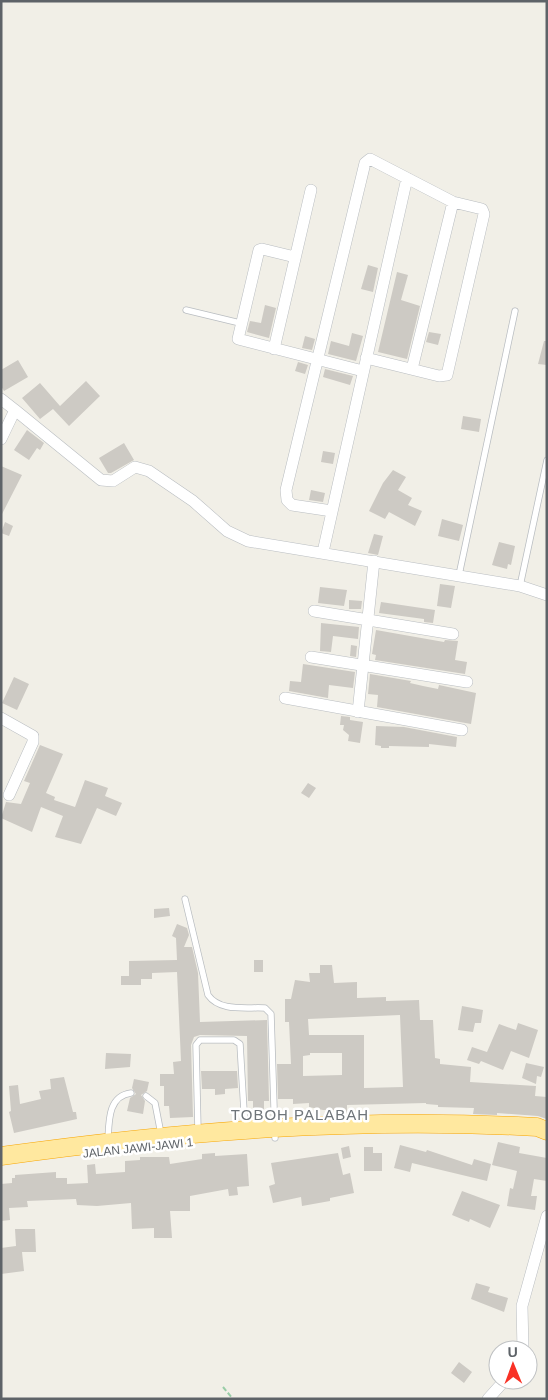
<svg xmlns="http://www.w3.org/2000/svg" width="548" height="1400" font-family="Arial,sans-serif">
<style>
.building{fill:#cdcac4;fill-rule:evenodd}
.lines{fill:none;stroke-linecap:round;stroke-linejoin:round}
.service-casing{stroke:#b9bdc1;stroke-width:7}
.minor-casing{stroke:#b9bdc1;stroke-width:12}
.trunk-casing{stroke:#f8a500;stroke-width:19}
.path{stroke:#99cda7;stroke-width:2;stroke-dasharray:5 2.5;stroke-linecap:butt}
.service{stroke:#fff;stroke-width:5.5}
.minor{stroke:#fff;stroke-width:11}
.trunk{stroke:#ffe89f;stroke-width:18}
.labels{text-anchor:middle;dominant-baseline:central;stroke-width:5;stroke-linejoin:round;paint-order:stroke}
.street-label{font-size:12px;fill:#5e6368;stroke:#fff}
.quarter-label{font-size:15px;letter-spacing:1px;fill:#6f757a;stroke:#fff}
</style>
<rect width="100%" height="100%" fill="#f1efe7"/>
<path class="building" d="M368,265L378,268L373,292L361,289Z
M397,272L408,275L401,300L420,306L407,359L378,352Z
M265,305L276,308L269,338L247,332L250,321L261,323Z
M429,332L441,334L438,345L426,342Z
M352,333L363,336L356,361L328,354L331,341L349,346Z
M305,336L315,339L312,350L302,348Z
M544,341H547V365L538,364Z
M18,360L28,377L4,391L1,386V370Z
M298,362L308,365L305,374L295,371Z
M325,369L353,376L350,385L323,377Z
M86,381L100,396L69,426L53,409L40,419L22,398L40,383L60,406Z
M463,416L481,419L479,432L461,429Z
M27,430L44,443L40,450L37,448L29,460L14,450Z
M124,443L134,460L111,473H108L99,458Z
M323,451L335,453L333,464L321,462Z
M1,466L22,475L1,516Z
M393,470L406,477L398,490L412,498L408,505L422,511L415,526L389,512L385,519L369,511L383,483Z
M311,490L325,493L323,502L309,500Z
M442,519L463,525L459,541L438,536Z
M5,522L13,526L9,536L1,533Z
M374,534L383,536L378,555L368,553Z
M499,542L515,546L511,565L508,564L507,569L492,565Z
M440,584L455,586L451,608L437,606Z
M320,587L347,590L344,606L318,603Z
M349,600L362,601L361,609H349Z
M381,602L435,610L433,623L424,622V619L379,613Z
M321,623L359,627L358,639L333,636L331,652L320,651Z
M376,630L444,642L445,640L458,641L455,660L467,662L465,674L375,660L376,655L372,654Z
M351,645L357,646L356,657L350,656Z
M303,664L355,672L353,688L329,685L328,698L289,691L290,681L301,682Z
M370,674L411,681L410,683L423,686L438,689L439,685L476,693L471,724L377,707L378,695L368,694Z
M14,677L29,684L17,710L2,703Z
M341,716L350,717V720L363,722L360,743L348,741L349,735L343,730L344,725H340Z
M376,726L404,727L457,737L456,747L429,744V747L389,746V748H381V746L375,745Z
M40,745L63,754L46,793L55,797L54,800L75,807L85,780L108,788L105,796L122,803L116,816L97,808L81,844L55,837L63,816L41,807L32,832L1,818L6,802L21,804L30,783L24,781Z
M308,783L316,788L309,798L301,793Z
M169,908L170,916L154,918V909Z
M177,924L187,928L189,935L184,947H192L198,973L200,1022L267,1020L269,1101H264V1118H253V1101H248L247,1036L200,1035L194,1037L191,1045L193,1117L170,1118L169,1106H164V1086H160V1074H174L173,1062L181,1061L177,972L152,973V979H141V985H121V976H129V961L177,960L176,938L172,936Z
M254,960H263V972H254Z
M320,965H332L334,983L357,982V998L386,997V1001L419,1000L420,1020H433L435,1058L440,1059V1064L471,1067L470,1082L536,1086L535,1096L547,1097V1119L538,1116L497,1113V1115L473,1114L474,1108L438,1107V1105L426,1104V1103L347,1105V1114H339V1110H323L309,1107V1103L293,1104V1099H278L277,1064H291L289,1022H285V999H291L295,980L310,982L309,973H320ZM400,1015L403,1087L364,1088V1035H309L308,1019ZM310,1053H342V1075L303,1076V1056L310,1055Z
M462,1006L483,1010L481,1023H475L473,1032L458,1030Z
M518,1023L538,1030L529,1058L511,1051L503,1070L481,1061L479,1064L467,1060L472,1047L487,1052L499,1024L516,1030Z
M106,1053L131,1054L130,1067L105,1069Z
M526,1063L544,1067L541,1077L537,1076L536,1084L522,1078Z
M201,1071H237L238,1088L225,1089V1094L215,1095V1089H202Z
M64,1077L73,1112H76L77,1119L14,1133L9,1112L11,1111L9,1086L18,1085L20,1104L41,1099L39,1091L51,1089L50,1079Z
M134,1079L149,1082L147,1091L141,1095L145,1101L143,1114L127,1111L130,1098L136,1094L132,1088Z
M498,1142L520,1147L519,1153L547,1158V1181L534,1179L531,1196H537L535,1210L507,1206L510,1188L513,1189L517,1171L492,1165Z
M400,1145L426,1152L427,1150L472,1165L474,1159L491,1164L487,1181L412,1163L410,1172L394,1168Z
M349,1146L351,1157L343,1159L341,1148Z
M364,1147H373V1153H382V1171H364Z
M215,1153V1156L247,1154L249,1186L237,1187L238,1195L229,1196L228,1189L190,1196V1211H170L172,1238H154V1228L132,1229L131,1203L97,1206L77,1205L76,1199L27,1201L28,1207L9,1208L10,1220L1,1221V1184L12,1183V1178H15V1175L56,1172V1178H67V1184L88,1183L87,1165L95,1164L96,1174L125,1172V1161L140,1160V1157H169L170,1164L202,1159V1154Z
M338,1153L343,1175L350,1173L354,1193L330,1198V1201L302,1206L301,1197L273,1203L269,1186L275,1184L271,1163Z
M462,1191L500,1205L490,1228L470,1219L469,1222L452,1215Z
M15,1229H35L36,1252H22L24,1271L1,1274V1248L16,1246Z
M476,1283L490,1287L488,1292L508,1298L504,1312L471,1299Z
M459,1362L472,1372L464,1383L451,1373Z"/>
<g class="lines">
<defs>
<path id="service" d="M186,310L240,323
M459,575L515,311
M520,586L547,460
M185,899L208,995C220,1012 245,1007 265,1008L271,1014L275,1138
M146,1096L155,1103L161,1134
M198,1130L196,1045L200,1040H234L240,1044L245,1128
M108,1140C109,1121 108,1096 131,1093"/>
<path id="minor" d="M295,257L262,249L259,250L238,339L363,371
M274,349L311,190
M412,369L453,202
M1,399L15,410
M1,439L15,410L101,480L113,481L135,467L149,471L193,501L227,531L248,541L520,586L547,595
M332,511L292,505L287,500L286,490L365,163L370,159L453,202L482,209L484,214L447,375L439,376L366,358
M323,552L407,178
M314,611L453,634
M311,657L467,682
M285,698L462,730
M358,712L374,561
M1,718L33,736V742L9,795
M523,1350L522,1306L547,1216
M488,1399L505,1380"/>
<path id="trunk" d="M1,1156C180,1131 357,1117 537,1127L547,1131"/>
</defs>
<use href="#service" class="service-casing"/>
<use href="#minor" class="minor-casing"/>
<use href="#trunk" class="trunk-casing"/>
<path class="path" d="M223,1387L233,1399"/>
<use href="#service" class="service"/>
<use href="#minor" class="minor"/>
<use href="#trunk" class="trunk"/>
</g>
<g class="labels">
<g class="street-label">
<text transform="translate(138 1148) rotate(-6)">JALAN JAWI-JAWI 1</text>
</g>
<g class="quarter-label">
<text x="300" y="1114">TOBOH PALABAH</text>
</g>
</g>
<rect width="548" height="1400" fill="none" stroke="#5e6368" stroke-width="5"/>
<g transform="translate(513 1365) rotate(359)"><circle r="24" fill="#ffffff" stroke="#bfc1c3"/>
<path d="M0-4L9 19L0 12L-9 19Z" fill="#f93125"/>
<text y="-8" font-size="14" font-weight="bold" text-anchor="middle" fill="#5e6368">U</text>
</g>
</svg>
